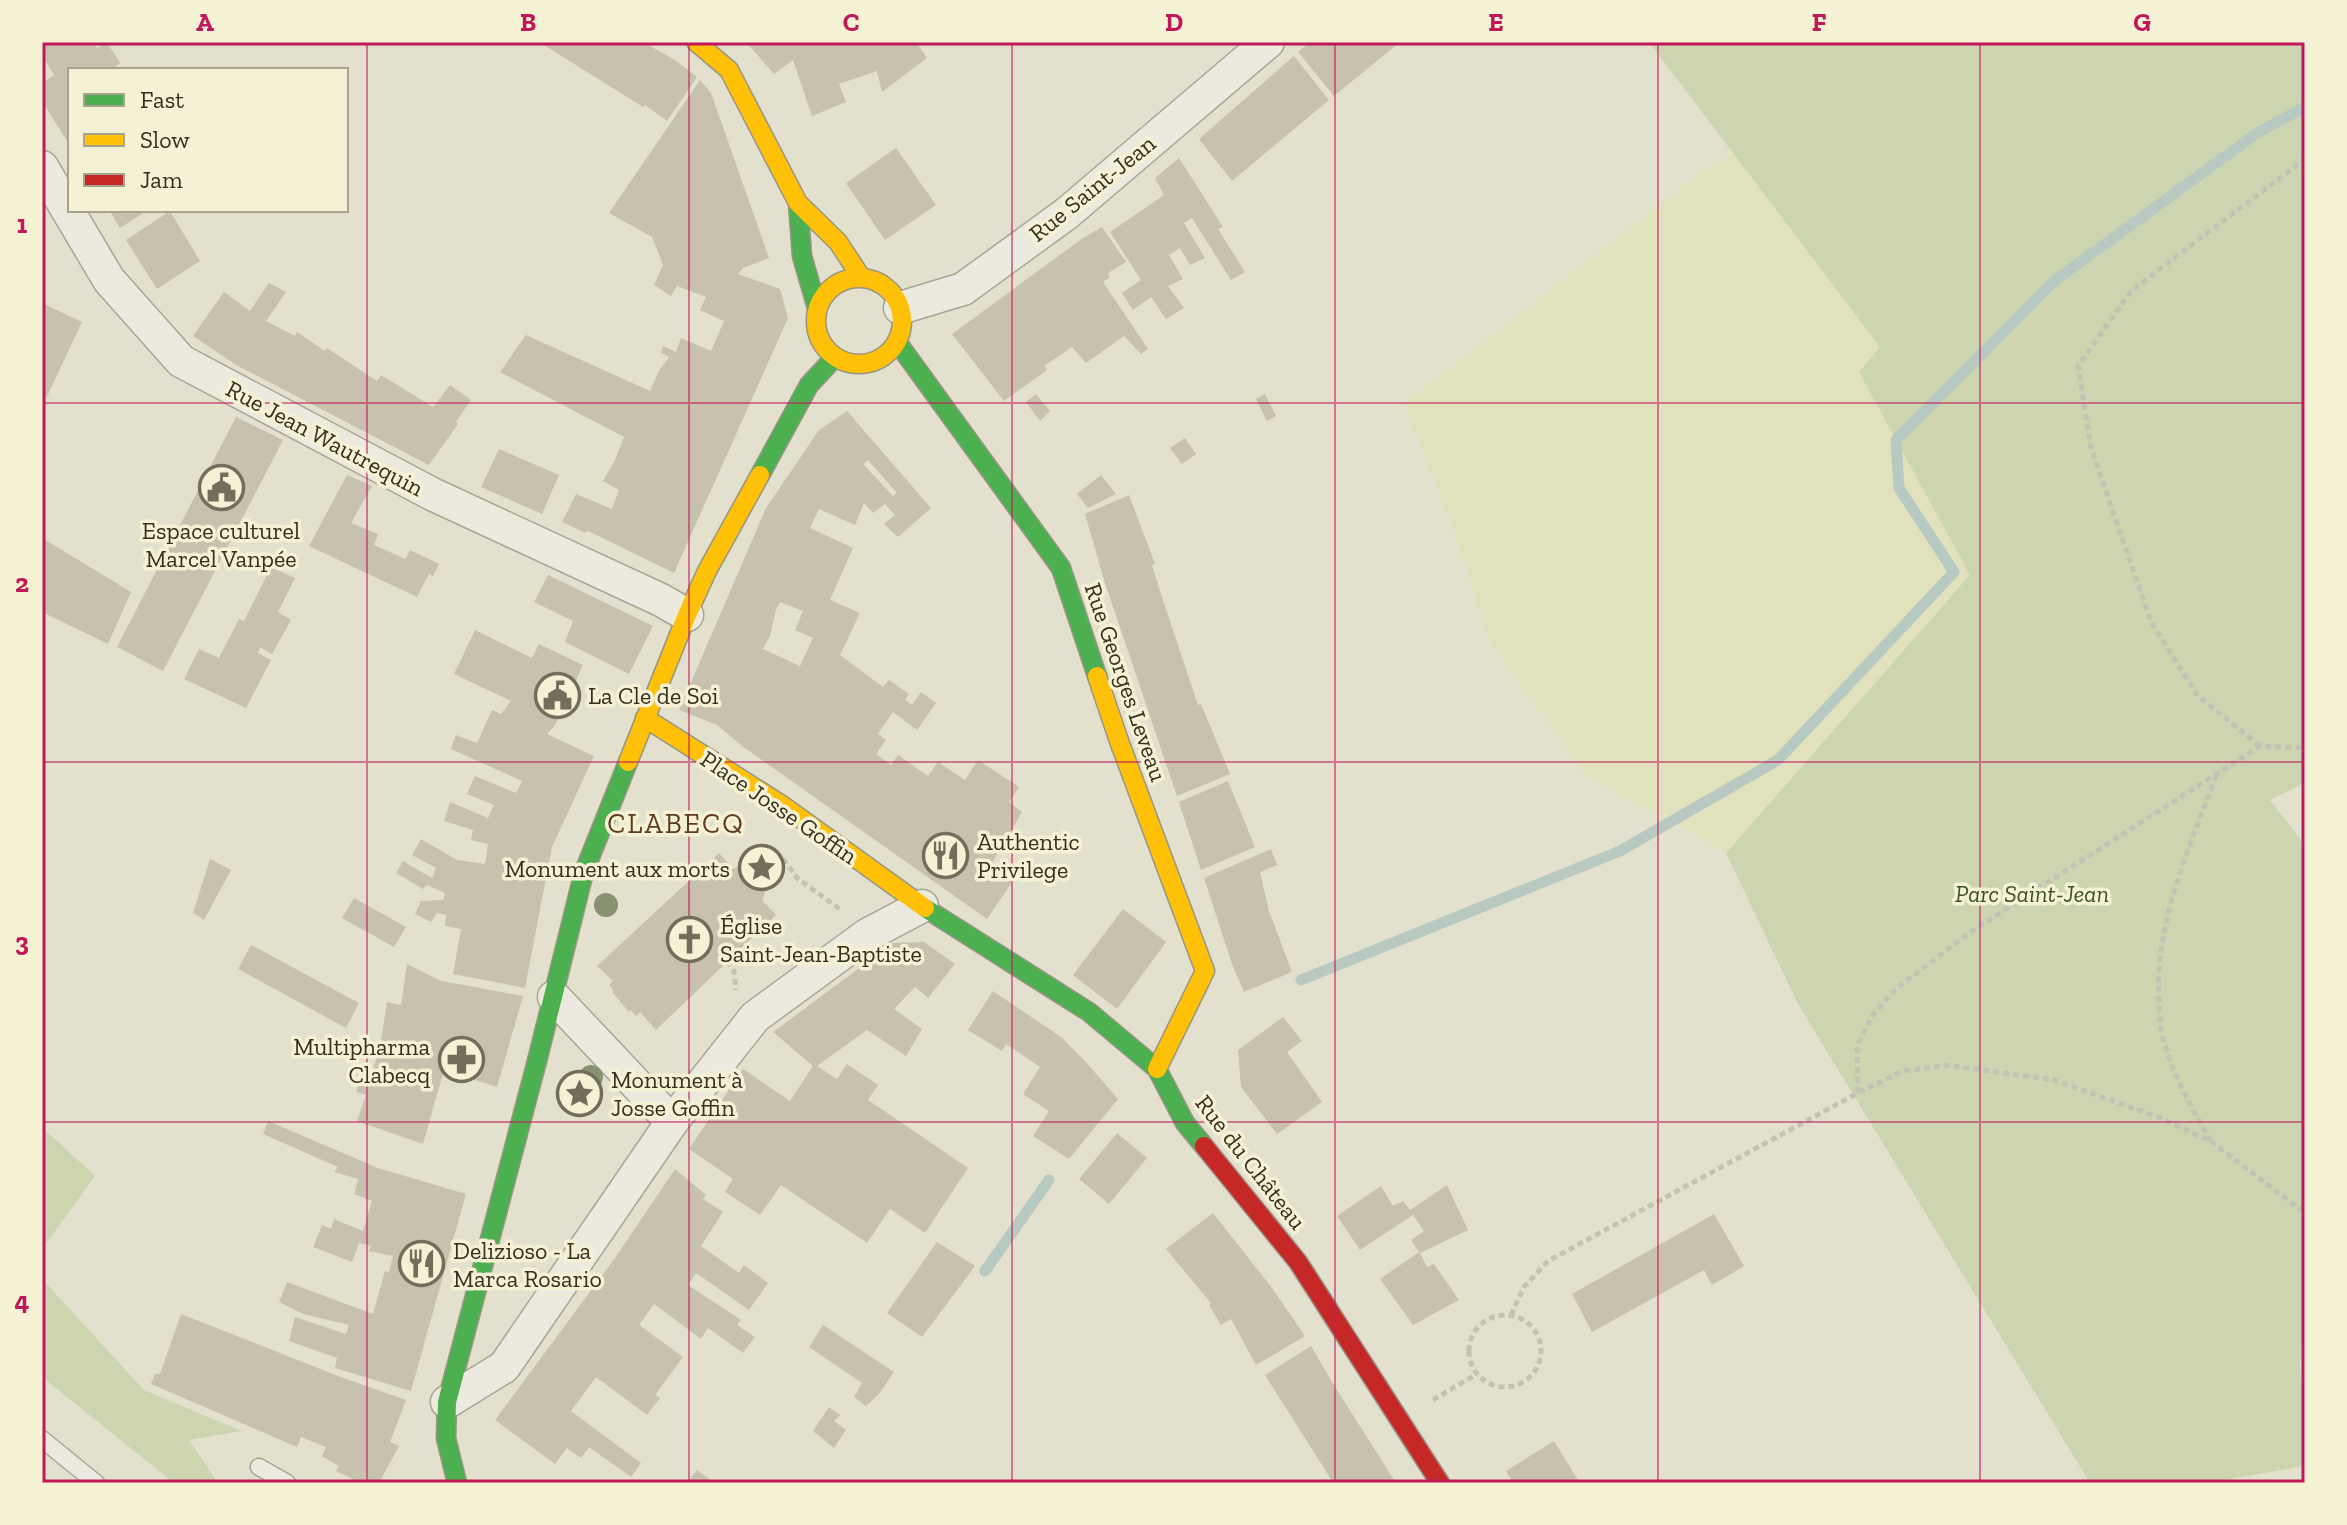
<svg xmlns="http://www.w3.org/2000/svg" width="2347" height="1525" font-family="'Zilla Slab',serif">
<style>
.farmland{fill:#e1e1be}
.green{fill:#ccd4b0}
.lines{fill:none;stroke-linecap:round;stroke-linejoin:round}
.stream{stroke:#b8c9c2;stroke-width:11}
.building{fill:#c7c1ae;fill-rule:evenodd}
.lane-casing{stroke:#a8a596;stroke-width:19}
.street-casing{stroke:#a8a596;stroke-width:35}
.fast-casing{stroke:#989586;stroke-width:21}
.slow-casing{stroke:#989586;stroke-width:21}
.jam-casing{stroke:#989586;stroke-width:21}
.path{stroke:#c4c2b5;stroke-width:5;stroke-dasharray:6 4;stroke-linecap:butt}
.lane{stroke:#eceade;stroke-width:16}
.street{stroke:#eceade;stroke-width:32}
.fast{stroke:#4caf50;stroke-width:18}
.slow{stroke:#ffc107;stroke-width:18}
.jam{stroke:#c62828;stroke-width:18}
.tree{fill:#889271}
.grid{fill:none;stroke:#c2185b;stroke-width:2;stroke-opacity:0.55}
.labels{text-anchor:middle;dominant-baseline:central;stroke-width:7;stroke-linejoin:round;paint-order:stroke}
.street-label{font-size:24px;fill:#372f1f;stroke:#f4f1d4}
.poi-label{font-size:24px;fill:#372f1f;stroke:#f4f1d4;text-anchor:start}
.park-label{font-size:24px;font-style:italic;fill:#3e5226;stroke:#f4f1d4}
.quarter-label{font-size:28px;letter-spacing:2px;fill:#613b20;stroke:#f4f1d4}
.neatline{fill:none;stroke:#c2185b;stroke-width:3}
.grid-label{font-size:26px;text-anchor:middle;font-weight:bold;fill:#c2185b}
</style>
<rect width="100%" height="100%" fill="#e3e1cd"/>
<path class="farmland" d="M1733,152L2015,524L1726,852L1585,776L1489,640L1455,535L1404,404L1696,176Z"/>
<path class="green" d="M1649,42H2305V785H2301L2270,800L2305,845V1319L2300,1366L2305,1404V1466L2206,1483H2090L1798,1004L1726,853L1970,575L1859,372L1880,347Z
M42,1127L95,1176L42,1249Z
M42,1279L144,1390L241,1431L189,1440L218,1483H174L42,1377Z"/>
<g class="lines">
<path class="stream" d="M1301,980L1620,851L1778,760L1954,572L1899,488L1896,440L2053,282L2257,133L2305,107
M985,1271L1049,1180"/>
</g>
<path class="building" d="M42,42H93L97,48L107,42L120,63L111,70H70V146L42,101V83L54,75L42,55Z
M539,42H643L675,60L697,77L667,121L645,105L643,107Z
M746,42H800L802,44L811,42H916L927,58L882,92L877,71L839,84L846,102L812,116L793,60L774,74Z
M1310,42H1400L1334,96L1298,52Z
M1294,56L1329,100L1232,181L1199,139Z
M700,80L711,93L769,258L743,268L738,274L780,289L788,318L674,573L588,531L585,533L562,522L576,494L612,509L619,490L603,481L615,460L624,437L500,372L526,335L650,391L659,371L669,357L661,353L663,346L676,352L681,338L711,351L724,321L700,310L706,297L677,286L671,296L654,285L663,265L652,237L609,213Z
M896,148L936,205L885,240L846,183Z
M1179,158L1223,227L1218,229L1245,272L1231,280L1192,218L1184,223L1205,258L1190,265L1180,248L1169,255L1183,279L1168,286L1184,308L1166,319L1151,297L1133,310L1122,293L1141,280L1110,232L1164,195L1155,178Z
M109,210H148L120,228Z
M170,211L200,261L157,289L126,240Z
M1102,227L1126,262L1108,273L1110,277L1103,282L1148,349L1141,354L1124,336L1086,363L1072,347L1044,366L1047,370L1004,401L952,334L1083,238Z
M269,283L286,292L266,321L295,336L297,332L325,351L327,348L377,381L381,375L433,407L450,385L471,400L456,422L458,424L429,465L236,365L193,336L224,292L250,311Z
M42,303L82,322L42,407Z
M1036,394L1050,411L1040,421L1026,402Z
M1265,394L1276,416L1267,421L1256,399Z
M847,411L931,508L898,537L884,524L895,515L885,504L873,513L864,503L855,525L819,509L810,528L853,548L830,600L860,613L840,655L883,687L889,680L909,694L905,700L912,705L921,692L936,703L917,730L893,712L878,734L886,740L876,754L891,765L898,755L928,776L938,762L965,780L978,760L1019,787L1009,802L1022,812L990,866L1012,882L987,919L742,746L717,725L679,710L766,508L819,430ZM868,460L897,493L893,496L863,464ZM780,602L803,611L795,630L813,638L800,666L763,649L770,636L776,610Z
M236,417L283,440L163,671L117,647Z
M1185,438L1196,454L1182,464L1170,448Z
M499,449L559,475L542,514L481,487Z
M347,475L372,486L351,523L378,534L374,545L390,552L405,559L410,550L439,564L433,576L429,574L417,597L309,546Z
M1101,475L1116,494L1088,508L1077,494Z
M1129,495L1155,564L1152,565L1159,588L1198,705L1201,704L1230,774L1177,796L1104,580L1085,514Z
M42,538L131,592L108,644L42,612Z
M271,567L295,578L278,612L291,620L272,654L260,647L258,653L271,660L246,708L184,679L199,649L219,658L239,619L244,621Z
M548,575L653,626L629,674L565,642L573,621L534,602Z
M475,630L532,658L539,644L583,665L555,725L547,734L594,756L552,847L525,988L453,974L461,929L445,926L446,915L437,913L431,922L415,914L421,901L443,900L445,893L427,885L423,889L396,873L403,861L432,878L436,868L412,855L421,839L457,860L485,864L488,844L471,840L473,830L444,821L450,802L488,818L494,805L467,794L475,776L516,793L522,781L451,749L456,735L477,743L492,710L501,714L511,701L454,674Z
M1228,781L1255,847L1201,870L1179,802Z
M1271,849L1277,865L1260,872L1269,911L1292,972L1244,992L1232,964L1204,878Z
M719,853L733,869L749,864L763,873L766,880V890L762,900L776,915L656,1030L640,1012L636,1016L631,1010L629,1012L612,992L614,991L609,985L613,981L597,966Z
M210,859L231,870L204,920L193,913Z
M354,898L406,927L394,947L342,918Z
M1123,909L1166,942L1117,1009L1073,975Z
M924,942L955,964L928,998L915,987L894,1009L922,1029L906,1056L867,1030L817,1066L837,1079L847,1064L878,1085L868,1100L968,1168L925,1233L890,1209L867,1243L781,1185L760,1215L725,1192L733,1179L689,1149L743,1069L790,1101L813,1066L773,1032L893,943Z
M251,945L359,1003L346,1028L238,969Z
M407,964L441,981L523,996L497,1087L444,1070L423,1144L357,1121L366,1095L356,1092L363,1070L372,1073L380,1047L387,1002L401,1005Z
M993,991L1061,1037L1085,1061L1118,1099L1069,1159L1033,1136L1049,1111L1023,1094L1040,1067L1006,1044L1002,1051L968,1030Z
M1283,1017L1302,1041L1287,1052L1322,1102L1277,1134L1241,1087L1238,1050Z
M268,1121L378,1168L466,1194L411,1391L335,1368L337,1358L289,1341L295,1317L346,1334L349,1325L303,1314L279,1302L287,1282L373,1314L385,1271L389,1272L393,1256L369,1251L371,1246L359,1243L352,1262L313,1247L322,1225L331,1229L334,1219L363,1231L372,1201L354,1194L358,1179L334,1172L338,1167L263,1134Z
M1117,1133L1147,1158L1109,1204L1079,1179Z
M675,1169L706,1195L703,1199L723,1212L701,1246L739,1273L744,1265L768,1283L749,1310L696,1273L688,1285L741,1320L737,1325L755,1337L743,1353L708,1328L701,1339L654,1304L639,1325L683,1357L655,1395L660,1398L647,1415L596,1377L571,1411L641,1463L631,1477L589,1447L581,1458L567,1448L555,1464L495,1420L615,1258Z
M1447,1185L1468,1230L1420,1253L1427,1267L1434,1264L1459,1300L1413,1325L1380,1279L1419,1252L1411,1240L1424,1231L1413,1215L1360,1250L1337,1216L1381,1186L1393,1206L1403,1201L1410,1210Z
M1213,1213L1272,1288L1305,1336L1256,1365L1231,1319L1221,1325L1209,1305L1211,1303L1166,1249Z
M1714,1214L1744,1266L1712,1285L1704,1270L1592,1332L1572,1294Z
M937,1242L975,1266L922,1337L887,1313Z
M181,1314L338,1376L406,1400L390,1442L399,1446L379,1483H361L336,1471L339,1466L322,1456L326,1447L301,1437L297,1447L151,1384L155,1374H160Z
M823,1325L894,1372L879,1394L866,1406L854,1397L862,1383L809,1347Z
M1311,1346L1332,1382L1396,1483H1324L1331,1479L1265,1375Z
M829,1407L840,1415L834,1421L846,1430L834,1448L813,1431Z
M1554,1441L1580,1483H1513L1506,1471Z
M697,1470L715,1483H687Z"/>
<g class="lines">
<defs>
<path id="lane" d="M42,1439L96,1483
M259,1467L287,1483"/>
<path id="street" d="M42,167L109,280L181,361L432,494L661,600L687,615
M900,308L963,289L1066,214L1268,42
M554,997L672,1122
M447,1402L504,1367L672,1122L755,1017L867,935L922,906"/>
<path id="fast" d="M798,203L802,256L817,308
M897,342L1061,568L1097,676
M760,475L809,385L835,357
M925,908L1089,1012L1157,1069L1185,1123L1204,1146
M457,1483L446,1438L447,1402L537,1061L584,872L628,762"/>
<path id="slow" d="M696,42L729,70L798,203L838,242L861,277
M816 321a43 43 0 1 1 86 0a43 43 0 1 1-86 0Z
M1097,676L1119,741L1205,971L1157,1069
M645,718L782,805L925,908
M628,762L687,615L707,571L760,475"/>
<path id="jam" d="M1204,1146L1298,1262L1440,1483"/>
</defs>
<use href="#lane" class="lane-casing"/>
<use href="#street" class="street-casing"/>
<use href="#fast" class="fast-casing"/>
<use href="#slow" class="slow-casing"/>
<use href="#jam" class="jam-casing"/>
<path class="path" d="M2260,746L2198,696L2151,622L2091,448L2078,366L2131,291L2305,159
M783,859L797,878L841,910
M727,961L734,971L736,990
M1858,1093L1857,1046L1872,1016L1897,988L1975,929L2260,746L2305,748
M2211,1141C2190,1106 2170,1070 2161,1030C2160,1022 2160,1013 2159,1005C2154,924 2188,850 2216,776
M1511,1315L1524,1287L1548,1261L1858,1093L1903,1071L1947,1065L2054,1080L2161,1118L2212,1142L2305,1213
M1469 1351a36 36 0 1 1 72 0a36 36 0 1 1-72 0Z
M1433,1400L1477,1374"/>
<use href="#lane" class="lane"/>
<use href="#street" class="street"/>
<use href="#fast" class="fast"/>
<use href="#slow" class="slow"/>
<use href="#jam" class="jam"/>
</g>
<g class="tree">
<circle cx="606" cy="905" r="12"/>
<circle cx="591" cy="1077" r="12"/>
</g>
<path class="grid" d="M367,42V1483M689,42V1483M1012,42V1483M1335,42V1483M1658,42V1483M1980,42V1483M42,403H2305M42,762H2305M42,1122H2305"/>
<defs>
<symbol id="civic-ring" viewBox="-11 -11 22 22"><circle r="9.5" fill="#f4f1d4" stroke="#736d5c" stroke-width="1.5"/><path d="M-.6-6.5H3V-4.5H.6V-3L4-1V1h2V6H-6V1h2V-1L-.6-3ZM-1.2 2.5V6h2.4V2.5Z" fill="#736d5c"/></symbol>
<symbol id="restaurant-ring" viewBox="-11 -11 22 22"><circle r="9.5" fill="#f4f1d4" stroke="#736d5c" stroke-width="1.5"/><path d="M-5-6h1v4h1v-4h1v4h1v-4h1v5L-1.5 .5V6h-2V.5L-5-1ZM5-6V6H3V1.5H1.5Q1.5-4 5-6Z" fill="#736d5c"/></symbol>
<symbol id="sight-ring" viewBox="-11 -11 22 22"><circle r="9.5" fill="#f4f1d4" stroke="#736d5c" stroke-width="1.5"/><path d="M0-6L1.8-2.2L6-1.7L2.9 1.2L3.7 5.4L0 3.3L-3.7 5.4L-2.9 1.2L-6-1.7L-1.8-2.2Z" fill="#736d5c"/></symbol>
<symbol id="church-ring" viewBox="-11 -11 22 22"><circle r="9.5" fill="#f4f1d4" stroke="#736d5c" stroke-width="1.5"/><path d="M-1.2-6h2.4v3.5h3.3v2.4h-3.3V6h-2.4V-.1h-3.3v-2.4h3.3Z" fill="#736d5c"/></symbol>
<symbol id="pharmacy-ring" viewBox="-11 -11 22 22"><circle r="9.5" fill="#f4f1d4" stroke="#736d5c" stroke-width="1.5"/><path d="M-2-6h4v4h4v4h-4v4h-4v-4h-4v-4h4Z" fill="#736d5c"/></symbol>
</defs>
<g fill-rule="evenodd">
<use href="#civic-ring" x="196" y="462" width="51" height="51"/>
<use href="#civic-ring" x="532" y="670" width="51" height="51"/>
<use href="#restaurant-ring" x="920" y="830" width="51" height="51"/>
<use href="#sight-ring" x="736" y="842" width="51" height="51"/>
<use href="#church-ring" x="664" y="914" width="51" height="51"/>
<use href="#pharmacy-ring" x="436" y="1034" width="51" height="51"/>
<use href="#sight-ring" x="554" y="1068" width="51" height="51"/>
<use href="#restaurant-ring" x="396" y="1238" width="51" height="51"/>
</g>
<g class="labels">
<g class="street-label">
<text transform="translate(1092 188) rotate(-39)">Rue Saint-Jean</text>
<text transform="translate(325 438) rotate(28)">Rue Jean Wautrequin</text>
<text transform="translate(1126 682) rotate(71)">Rue Georges Leveau</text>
<text transform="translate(779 807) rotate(34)">Place Josse Goffin</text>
<text transform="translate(1251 1162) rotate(52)">Rue du Château</text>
</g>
<g class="poi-label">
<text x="221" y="530" text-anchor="middle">Espace culturel<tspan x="221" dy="28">Marcel Vanpée</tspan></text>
<text x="588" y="695">La Cle de Soi</text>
<text x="977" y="841">Authentic<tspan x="977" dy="28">Privilege</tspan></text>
<text x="730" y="868" text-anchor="end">Monument aux morts</text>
<text x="720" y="925">Église<tspan x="720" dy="28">Saint-Jean-Baptiste</tspan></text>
<text x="430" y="1046" text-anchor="end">Multipharma<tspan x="430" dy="28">Clabecq</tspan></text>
<text x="611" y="1079">Monument à<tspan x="611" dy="28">Josse Goffin</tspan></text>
<text x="453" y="1250">Delizioso - La<tspan x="453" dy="28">Marca Rosario</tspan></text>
</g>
<g class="park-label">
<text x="2032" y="893">Parc Saint-Jean</text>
</g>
<g class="quarter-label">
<text x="676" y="823">CLABECQ</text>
</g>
</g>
<rect width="2347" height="1525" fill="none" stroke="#f4f1d4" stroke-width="88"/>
<rect x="68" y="68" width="280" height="144" fill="#f4f1d4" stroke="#a8a38c" stroke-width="2"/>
<rect x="84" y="94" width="40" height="12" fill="#4caf50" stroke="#a8a38c" stroke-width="2"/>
<text x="140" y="108" font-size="24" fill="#372f1f">Fast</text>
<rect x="84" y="134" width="40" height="12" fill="#ffc107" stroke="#a8a38c" stroke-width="2"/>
<text x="140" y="148" font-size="24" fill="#372f1f">Slow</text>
<rect x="84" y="174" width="40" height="12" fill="#c62828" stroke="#a8a38c" stroke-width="2"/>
<text x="140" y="188" font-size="24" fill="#372f1f">Jam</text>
<rect x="44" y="44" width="2259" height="1437" class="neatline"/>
<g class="grid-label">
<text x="205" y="31">A</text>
<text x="528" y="31">B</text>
<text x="851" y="31">C</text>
<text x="1174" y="31">D</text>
<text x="1496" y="31">E</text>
<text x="1819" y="31">F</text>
<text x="2142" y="31">G</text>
<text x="22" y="233">1</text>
<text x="22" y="592">2</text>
<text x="22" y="951">3</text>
<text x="22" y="1310">4</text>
</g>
</svg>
